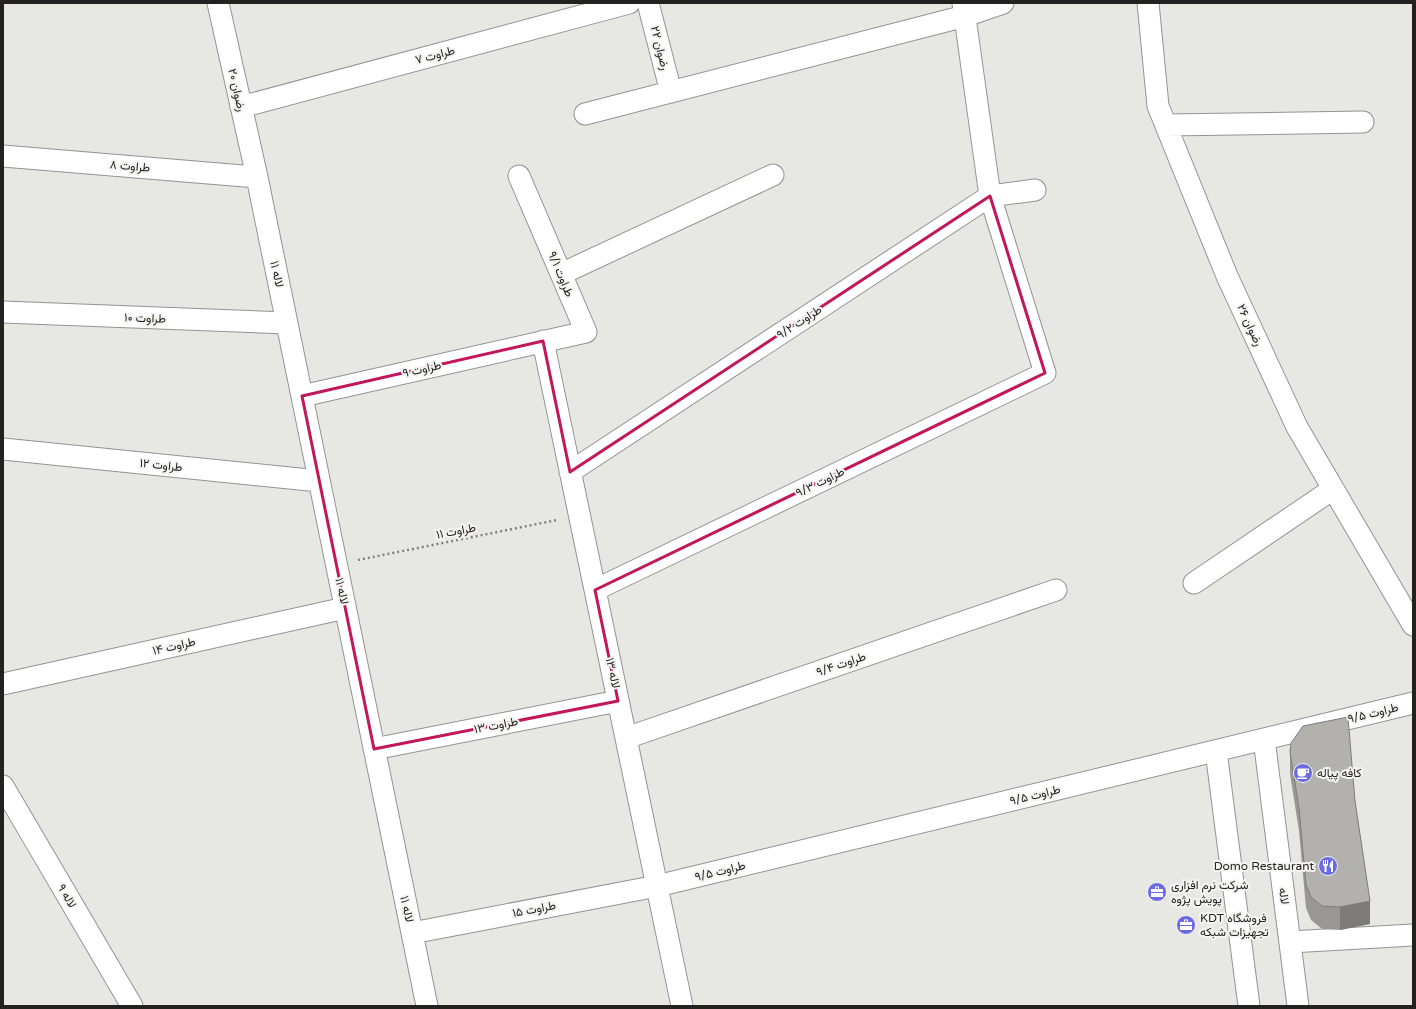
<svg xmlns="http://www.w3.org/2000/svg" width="1416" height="1009" font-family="'Varela Round',Vazirmatn,sans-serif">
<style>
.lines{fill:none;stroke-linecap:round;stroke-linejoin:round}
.minor-casing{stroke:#939390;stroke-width:23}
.path{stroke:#81807e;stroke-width:2.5;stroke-dasharray:2 3;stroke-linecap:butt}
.minor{stroke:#fff;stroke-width:21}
.wall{fill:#999896}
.shaded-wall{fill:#7d7c7a}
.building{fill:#b2b1ae;stroke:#7d7c7a}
.marked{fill:none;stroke:#c2185b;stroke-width:3;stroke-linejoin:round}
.labels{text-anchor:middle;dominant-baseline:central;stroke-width:4;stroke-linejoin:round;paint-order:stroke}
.street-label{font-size:12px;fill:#232221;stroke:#f5f4f1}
.poi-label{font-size:12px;fill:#232221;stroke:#f5f4f1;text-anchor:start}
</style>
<rect width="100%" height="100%" fill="#e7e7e4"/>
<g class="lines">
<defs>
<path id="minor" d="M218,3L257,177L427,1006
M648,3L671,92
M1148,3L1158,106L1227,276L1297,427L1413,625
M241,107L629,3
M585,114L965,16L1003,3
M1166,125L1363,122
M3,156L257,177
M561,274L773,175
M3,312L287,323
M543,341L682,1006
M302,396L586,332L519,176
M3,449L319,481
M570,472L990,196L1035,190
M1194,583L1333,489
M595,590L1045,373L990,196L963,3
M3,684L345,608
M626,738L1056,590
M1264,739L1298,1006
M374,749L618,701
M1216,751L1249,1006
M3,786L132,1006
M412,933L657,886L1413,703
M1290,942L1413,935"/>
</defs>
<use href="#minor" class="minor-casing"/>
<path class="path" d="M358,560L557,520"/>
<use href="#minor" class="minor"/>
</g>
<path class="wall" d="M1290,752L1370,924L1340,930L1322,929L1311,920L1306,908L1299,831L1290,774Z"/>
<path class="shaded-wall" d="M1370,901V924L1340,930V907Z"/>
<path class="building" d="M1348,717L1355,801L1370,901L1340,907L1322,906L1311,897L1306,885L1299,808L1290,752L1291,743L1303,726Z"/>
<path class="marked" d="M990,196L1045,373L595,590L618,701L374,749L302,396L543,341L570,472Z"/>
<defs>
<symbol id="cafe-disc" viewBox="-11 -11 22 22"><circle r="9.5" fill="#6a6ae3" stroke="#f5f4f1"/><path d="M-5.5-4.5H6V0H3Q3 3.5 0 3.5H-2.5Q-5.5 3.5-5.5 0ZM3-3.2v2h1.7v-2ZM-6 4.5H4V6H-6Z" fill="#fff"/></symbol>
<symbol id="restaurant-disc" viewBox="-11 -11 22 22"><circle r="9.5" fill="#6a6ae3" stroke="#f5f4f1"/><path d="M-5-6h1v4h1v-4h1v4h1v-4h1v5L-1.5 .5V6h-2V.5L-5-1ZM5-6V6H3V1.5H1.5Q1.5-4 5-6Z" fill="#fff"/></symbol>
<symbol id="office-disc" viewBox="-11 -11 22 22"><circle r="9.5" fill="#6a6ae3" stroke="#f5f4f1"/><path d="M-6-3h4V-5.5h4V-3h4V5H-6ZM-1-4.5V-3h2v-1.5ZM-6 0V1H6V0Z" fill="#fff"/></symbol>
</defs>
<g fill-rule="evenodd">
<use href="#cafe-disc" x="1292" y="762" width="22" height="22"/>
<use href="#restaurant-disc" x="1317" y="855" width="22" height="22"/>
<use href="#office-disc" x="1146" y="881" width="22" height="22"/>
<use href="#office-disc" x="1175" y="914" width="22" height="22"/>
</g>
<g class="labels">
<g class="street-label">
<text transform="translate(660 48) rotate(76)">رضوان ۲۲</text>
<text transform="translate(435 55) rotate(-15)">طراوت ۷</text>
<text transform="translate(237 90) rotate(77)">رضوان ۲۰</text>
<text transform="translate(130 166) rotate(5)">طراوت ۸</text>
<text transform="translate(277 274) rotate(78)">لاله ۱۱</text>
<text transform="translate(561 274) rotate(67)">طراوت ۹/۱</text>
<text transform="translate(145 318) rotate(2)">طراوت ۱۰</text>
<text transform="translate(799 322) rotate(-33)">طراوت ۹/۲</text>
<text transform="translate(1250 325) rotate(65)">رضوان ۲۶</text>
<text transform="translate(422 369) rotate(-13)">طراوت ۹</text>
<text transform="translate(161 465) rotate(6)">طراوت ۱۲</text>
<text transform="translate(820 482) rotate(-26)">طراوت ۹/۳</text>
<text transform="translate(456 531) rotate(-11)">طراوت ۱۱</text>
<text transform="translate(342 591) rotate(78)">لاله ۱۱</text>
<text transform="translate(174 646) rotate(-13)">طراوت ۱۴</text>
<text transform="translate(841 664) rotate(-19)">طراوت ۹/۴</text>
<text transform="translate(613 673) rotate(78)">لاله ۱۳</text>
<text transform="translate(1373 713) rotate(-14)">طراوت ۹/۵</text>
<text transform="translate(496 725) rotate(-11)">طراوت ۱۳</text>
<text transform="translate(1035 795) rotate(-14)">طراوت ۹/۵</text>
<text transform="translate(720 871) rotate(-14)">طراوت ۹/۵</text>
<text transform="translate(67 896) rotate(60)">لاله ۹</text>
<text transform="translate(1284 896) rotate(83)">لاله</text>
<text transform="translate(407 909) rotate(78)">لاله ۱۱</text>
<text transform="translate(534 909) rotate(-11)">طراوت ۱۵</text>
</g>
<g class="poi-label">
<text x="1317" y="773">کافه پیاله</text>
<text x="1314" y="866" text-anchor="end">Domo Restaurant</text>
<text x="1171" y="885">شرکت نرم افزاری<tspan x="1171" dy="14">پویش پژوه</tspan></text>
<text x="1200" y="918">KDT فروشگاه<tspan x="1200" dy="14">تجهیزات شبکه</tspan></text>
</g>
</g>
<rect width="1416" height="1009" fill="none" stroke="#232221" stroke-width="8"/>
</svg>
